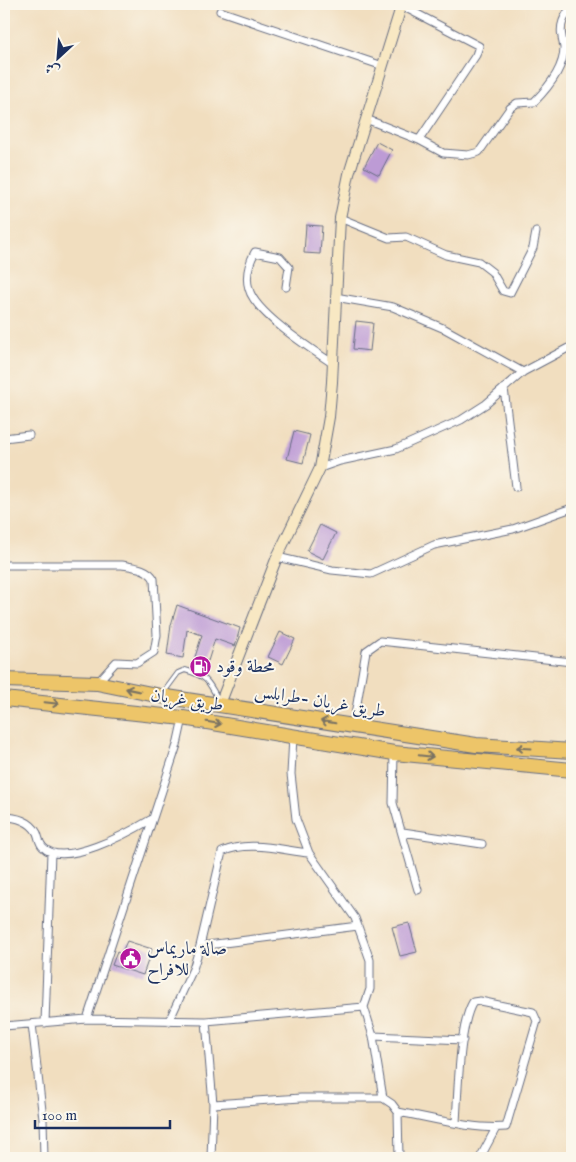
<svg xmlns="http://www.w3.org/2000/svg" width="576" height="1162" font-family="'IM FELL English',Amiri,serif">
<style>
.building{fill:#bd9bd5}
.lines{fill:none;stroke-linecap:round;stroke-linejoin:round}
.lane-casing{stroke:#666c80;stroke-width:6}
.street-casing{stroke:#666c80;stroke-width:9}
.secondary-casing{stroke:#666c80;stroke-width:12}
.highway-casing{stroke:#666c80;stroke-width:16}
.lane{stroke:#fff;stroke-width:4}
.street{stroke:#fff;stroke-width:7}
.secondary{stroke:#f8e8c3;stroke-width:10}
.highway{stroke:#edc569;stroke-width:14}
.oneway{stroke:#797263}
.labels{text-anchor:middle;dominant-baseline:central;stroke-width:4;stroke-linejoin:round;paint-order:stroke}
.poi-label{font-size:18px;fill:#1b2f5e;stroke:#fbf7ec;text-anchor:start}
.street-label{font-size:18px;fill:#1b2f5e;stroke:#fbf7ec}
</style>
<rect width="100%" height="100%" fill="#fbf7ec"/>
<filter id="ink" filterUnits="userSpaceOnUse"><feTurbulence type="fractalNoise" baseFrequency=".02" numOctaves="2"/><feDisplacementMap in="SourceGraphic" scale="10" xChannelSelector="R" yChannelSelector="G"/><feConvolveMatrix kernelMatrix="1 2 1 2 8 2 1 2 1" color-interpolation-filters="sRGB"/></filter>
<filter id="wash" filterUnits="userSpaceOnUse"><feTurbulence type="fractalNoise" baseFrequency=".0096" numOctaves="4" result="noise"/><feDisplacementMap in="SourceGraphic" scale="20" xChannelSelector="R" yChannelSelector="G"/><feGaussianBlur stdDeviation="1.12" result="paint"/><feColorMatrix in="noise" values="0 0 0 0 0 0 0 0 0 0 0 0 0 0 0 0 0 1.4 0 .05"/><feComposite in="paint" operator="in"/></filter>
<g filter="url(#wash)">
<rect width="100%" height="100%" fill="#f1debf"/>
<g id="blocks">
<path class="building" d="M377,142L392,150L379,175L364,167Z
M306,225L322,226L320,254L304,253Z
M356,321L373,323L370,351L353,349Z
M294,431L310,435L303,463L287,459Z
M320,525L336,533L323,559L307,551Z
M177,605L240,628L235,646L215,639L208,661L195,657L202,635L187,630L183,658L167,655L171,625Z
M280,632L295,639L283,664L268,657Z
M409,923L417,952L400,956L392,927Z
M127,941L152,949L143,975L112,965L117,952L121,954Z"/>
</g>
</g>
<g filter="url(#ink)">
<use href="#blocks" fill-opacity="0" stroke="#666c80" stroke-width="1"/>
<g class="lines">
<defs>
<path id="lane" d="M164,692L178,673L185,670C207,676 209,682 219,701"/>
<path id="street" d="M402,6L479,46L476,55L419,140
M220,11L383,66
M366,119L419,140L443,153L468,155L479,152L510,108L517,103L534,102C547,89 564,68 564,48C564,45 562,41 562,37C559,24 565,16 572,5
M340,218L389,238L406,237L446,255L479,262L492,272L503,291L510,293L533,248L536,232
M286,287L289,267L280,257L255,252C249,263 245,276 249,289C255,313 311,349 332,363
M335,297L393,307L445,329L523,372
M504,388L516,487
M4,438L29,435
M320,468L340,461L396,449L461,420L486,404L523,372L568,348H572
M277,557L332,570L371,574L434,545L513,529L572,508
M4,565H122C134,567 148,568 154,579L157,635L154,652L137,663L116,662L97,683
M353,727L366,651L380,641L572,662
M293,737L291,774L296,819L309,853L355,918L370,960V989L364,1007L373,1036L383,1098
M394,753L393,803L418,890
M4,817C16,817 31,821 37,833C39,838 39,843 43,847C63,869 130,832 150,820
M403,832L482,844
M200,946L358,926
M87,1019L177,745L183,718
M169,1021L193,969L200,946L222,852C248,840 281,850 309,853
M206,1021L213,1104L211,1158
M45,1023L51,852
M32,1024L43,1119L44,1158
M4,1026L87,1019L206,1021L364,1007
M373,1036L463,1040
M213,1104L301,1098H383L392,1104L398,1112C432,1118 472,1130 506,1127L537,1021L533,1012L480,1001L473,1002C459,1024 458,1094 456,1122
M398,1112L399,1158
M480,1158L496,1128"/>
<path id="secondary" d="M220,704L277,557L320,468L329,417L332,382L340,218L349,174L402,4"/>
<path id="highway" d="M4,680L97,683L161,696L476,745L572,751
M4,699L183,718L394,753L572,770"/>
</defs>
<use href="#lane" class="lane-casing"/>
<use href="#street" class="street-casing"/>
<use href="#secondary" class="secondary-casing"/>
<use href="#highway" class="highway-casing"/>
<use href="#lane" class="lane"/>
<use href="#street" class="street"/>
<use href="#secondary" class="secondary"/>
<use href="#highway" class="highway"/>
</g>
<defs><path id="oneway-shaft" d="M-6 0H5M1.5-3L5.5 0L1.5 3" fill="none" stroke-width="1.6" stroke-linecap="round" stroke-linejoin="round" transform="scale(1.25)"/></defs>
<g class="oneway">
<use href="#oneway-shaft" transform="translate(133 690) rotate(-168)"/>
<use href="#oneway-shaft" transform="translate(52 703) rotate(6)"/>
<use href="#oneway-shaft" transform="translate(328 722) rotate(-170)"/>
<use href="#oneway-shaft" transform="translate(214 723) rotate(9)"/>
<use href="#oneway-shaft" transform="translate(524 748) rotate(-177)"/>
<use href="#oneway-shaft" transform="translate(426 756) rotate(6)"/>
</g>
</g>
<defs>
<symbol id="fuel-disc" viewBox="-11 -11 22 22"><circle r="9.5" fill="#b5179e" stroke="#fbf7ec"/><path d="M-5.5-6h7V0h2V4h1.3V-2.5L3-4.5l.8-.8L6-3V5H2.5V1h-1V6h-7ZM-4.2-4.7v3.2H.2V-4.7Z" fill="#fff"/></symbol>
<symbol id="civic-disc" viewBox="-11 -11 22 22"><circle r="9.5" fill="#b5179e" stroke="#fbf7ec"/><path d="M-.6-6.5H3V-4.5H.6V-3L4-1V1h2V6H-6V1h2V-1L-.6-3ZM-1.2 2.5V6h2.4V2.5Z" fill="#fff"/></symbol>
</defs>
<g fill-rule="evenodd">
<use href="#fuel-disc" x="188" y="654" width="25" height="25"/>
<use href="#civic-disc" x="118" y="946" width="25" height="25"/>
</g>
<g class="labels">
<g class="poi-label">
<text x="216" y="667">محطة وقود</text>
<text x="147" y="949">صالة ماريماس<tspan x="147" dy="21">للافراح</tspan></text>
</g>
<g class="street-label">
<text transform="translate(187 701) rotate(8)">طريق غريان</text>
<text transform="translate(320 702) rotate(9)">طريق غريان -طرابلس</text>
</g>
</g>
<rect width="576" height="1162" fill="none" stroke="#fbf7ec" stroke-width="20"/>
<g transform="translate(58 58) rotate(206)" stroke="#fbf7ec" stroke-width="4" paint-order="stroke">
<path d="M0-4L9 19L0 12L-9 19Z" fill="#1b2f5e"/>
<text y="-8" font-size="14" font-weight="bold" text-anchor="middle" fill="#1b2f5e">ش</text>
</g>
<path d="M35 1120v8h135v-8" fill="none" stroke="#1b2f5e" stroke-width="2.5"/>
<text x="42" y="1120" font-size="15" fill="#1b2f5e" stroke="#fbf7ec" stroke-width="4" paint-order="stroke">100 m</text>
</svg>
